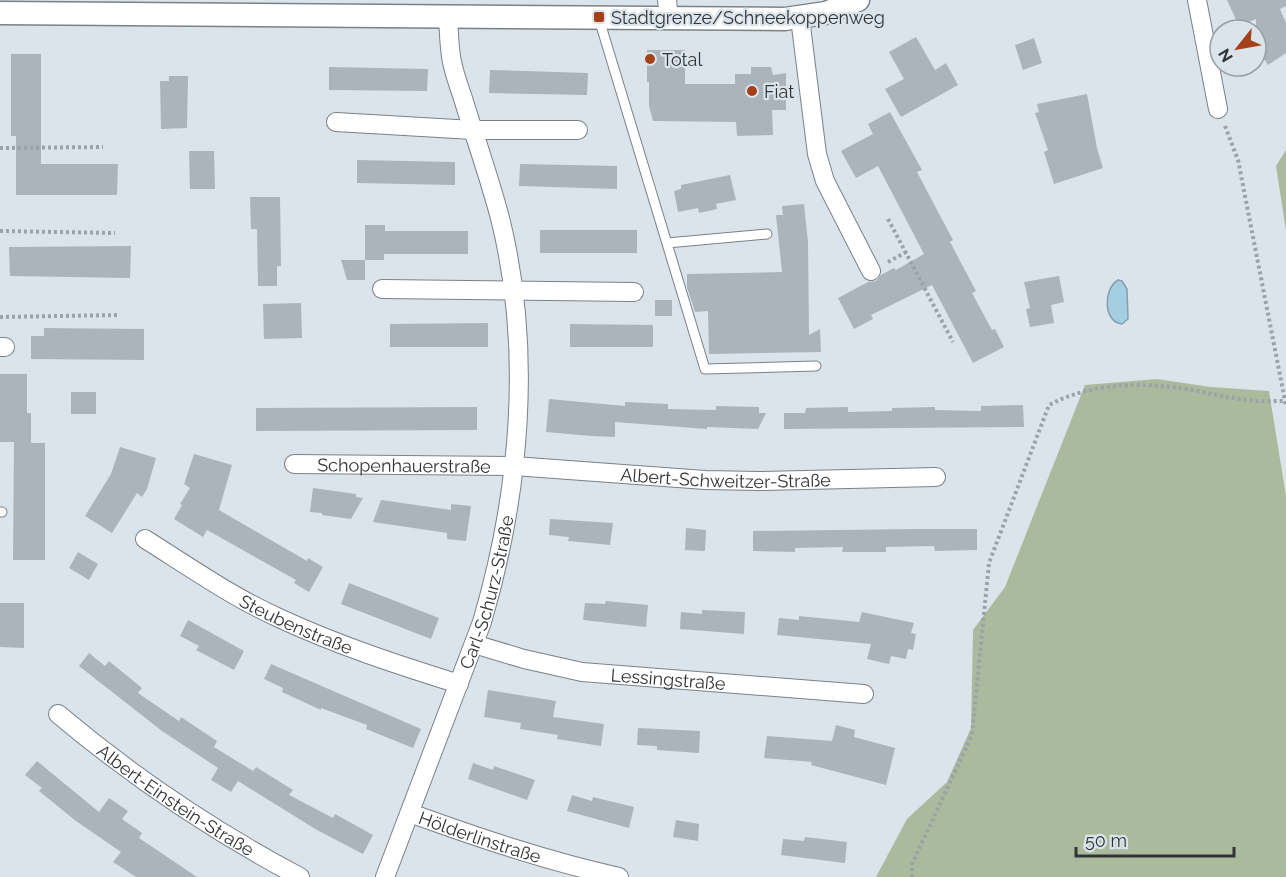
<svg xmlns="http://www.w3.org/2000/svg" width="1286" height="877" font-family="Raleway,sans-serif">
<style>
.green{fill:#aaba9c}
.water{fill:#a6cee2;stroke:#83a0af;stroke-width:1.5}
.building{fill:#acb4bb}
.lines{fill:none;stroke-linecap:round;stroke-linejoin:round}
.service-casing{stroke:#7a8288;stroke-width:11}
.minor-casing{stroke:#7a8288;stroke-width:20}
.tertiary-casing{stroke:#7a8288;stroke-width:25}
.path{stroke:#9ca3a8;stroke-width:4;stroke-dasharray:3 3;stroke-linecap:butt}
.service{stroke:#fff;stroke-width:9}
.minor{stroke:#fff;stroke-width:18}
.tertiary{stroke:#fff;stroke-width:22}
.poi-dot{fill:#a64018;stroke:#dbe4eb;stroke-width:2}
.labels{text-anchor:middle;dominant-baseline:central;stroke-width:4.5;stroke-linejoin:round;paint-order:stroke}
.poi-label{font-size:18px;fill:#323538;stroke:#dbe4eb;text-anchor:start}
.street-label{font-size:18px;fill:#323538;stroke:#dbe4eb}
</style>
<rect width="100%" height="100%" fill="#dbe4eb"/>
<path class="green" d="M1286,150V231L1276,166Z
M1157,379L1210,387L1269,391L1286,496V877H876L907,819L947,782L971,728L973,630L1005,587L1085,385Z"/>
<path class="water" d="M1118,280L1122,281L1127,289L1128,319L1122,324C1103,322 1103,289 1118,280Z"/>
<path class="building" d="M1227,0H1286V6L1280,9L1286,23V53L1268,65L1256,47V19L1239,26Z
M916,37L935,70L946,63L958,85L901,117L885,89L904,79L889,52Z
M1034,38L1042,63L1023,70L1015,45Z
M647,50H685V84H735V74H751V67H771L773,75L786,73V88L783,94L786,97V110H772L773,135L737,136L736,122L653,121L649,106V82H647Z
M11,54H41V164H118L117,195H16V136H11Z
M329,67L428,69L427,91L329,90Z
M490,70L588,73L587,95L489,93Z
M169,76H188L187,128L161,129L160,81H169Z
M1087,94L1097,148L1103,168L1054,184L1044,152L1048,150L1035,113L1039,112L1037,104Z
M890,112L922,170L917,172L953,240L950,242L976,291L972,293L992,330L995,329L1004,347L973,363L932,285L871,315L873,319L854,329L838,298L868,282L876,281L881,275L894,268L896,270L924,254L878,166L856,178L841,151L873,134L868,124Z
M189,151H214L215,189H190Z
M357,160L455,162V185L357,183Z
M520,164L617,166V189L519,186Z
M730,175L736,200L716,204L717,209L699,213L698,208L678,212L674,191L681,189V185Z
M250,197H280L281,266H277V286H258L257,229H251Z
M804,204L808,242L809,335L820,329L821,352L709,354L708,311L695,312L687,287V274L782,272L776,215H783L782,206Z
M365,225H385V231H468V254H384V260H365Z
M540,230H637V253H540Z
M131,246L130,278L10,276L9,247Z
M341,260H365V280H347Z
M1059,276L1064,302L1051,305L1054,323L1030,327L1026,309L1030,308L1024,282Z
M655,300H672V316H655Z
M301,303L302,338L264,339L263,304Z
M488,323V347H390V324Z
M570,324L653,325V347H570Z
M44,328L144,329V360L31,359V336H44Z
M0,374H27V413H31V443H45V560H13L14,442H0Z
M71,392H96V414H71Z
M549,399L625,406V402L668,404V409L716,410V406L759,407V413H766L758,429L707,427V429L615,422V437L591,436L546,432Z
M1023,405L1024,427L784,429V413H805L806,408L848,407V412L892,411V408L935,407V410L981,411V406Z
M477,407V430L256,431V408Z
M120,447L156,458L147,489L142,497L137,493L112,533L85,516L111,474Z
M194,454L232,465L219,510L307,561L308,558L323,567L309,592L294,583L296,580L207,530L203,537L174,519L182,505L180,504L190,488L184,484Z
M313,488L356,494V497L363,498L351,519L322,515V513L310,512Z
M381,500L451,510V504L471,506L466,541L447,539V533L373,522Z
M550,519L613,523L610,545L568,541L569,537L549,535Z
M686,528L706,530L705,551L685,550Z
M914,529H977V550L935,551L934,546L886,547V552H842L843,547L795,548V552L753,551V531Z
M78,552L98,564L89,580L69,568Z
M349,583L439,618L431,639L341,604Z
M606,601L648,605L646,627L583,620L585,603L605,604Z
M0,603H24V648L0,647Z
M702,610L745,612L744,634L680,629L681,612L702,614Z
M862,612L914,623L911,633L916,634L913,650L908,649L906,659L891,656L889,664L867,659L871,644L777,635L779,618L799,620V616L859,622Z
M188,620L244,651L234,670L196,650L199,646L180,636Z
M89,653L105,666L109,661L142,688L138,693L179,721L181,717L217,741L214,747L253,771L256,767L293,790L289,795L333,818L335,814L373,835L363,854L317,830L238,781L231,792L211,780L218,768L162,731L79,666Z
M271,664L421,729L413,748L366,729L367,725L321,708V710L282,692L283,688L264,679Z
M488,690L556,701L553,717L604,724L601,746L557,739L558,735L520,729L521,723L484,717Z
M836,725L855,730L854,737L895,748L886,785L811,765L812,762L764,758L767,736L832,741Z
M638,728L700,731L699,753L657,750V746L637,745Z
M37,761L99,812L109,798L128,811L122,819L142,833L139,838L197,877H136L113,862L121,852L76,821L39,791L42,788L25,775Z
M473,763L493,770L494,766L535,780L527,800L468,779Z
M572,795L592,801L593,797L634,807L629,828L567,811Z
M676,820L699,824L698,841L673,837Z
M805,837L847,842L845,863L781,855L783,839L804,841Z"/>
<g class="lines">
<defs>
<path id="service" d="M599,19L705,369L816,366
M667,243L767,234
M0,512H2"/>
<g id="minor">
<path d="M667,0L669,18"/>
<path d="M1197,0L1218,109"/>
<path d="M800,18L817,154L825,181L871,271"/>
<path d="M336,122L473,130H578"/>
<path d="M382,289L634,292"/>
<path d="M0,347H5"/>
<path id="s1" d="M294,464L514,466L705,480L759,481L936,477"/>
<path id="s2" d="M145,539C188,566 232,597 279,618C337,645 398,665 459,684"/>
<path id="s3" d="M474,644L524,659L582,672L864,694"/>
<path id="s4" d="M58,714C133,777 213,831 300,877"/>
<path id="s5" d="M410,813C479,838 547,861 619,877"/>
<path id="s6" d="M385,877L482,622C520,493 533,350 500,218C490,180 477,143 465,105C461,91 455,77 452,62C449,48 449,31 448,17"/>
</g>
<path id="tertiary" d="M0,13L785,19L826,13L858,0"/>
</defs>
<use href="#service" class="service-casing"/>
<use href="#minor" class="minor-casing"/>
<use href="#tertiary" class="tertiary-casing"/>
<path class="path" d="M1225,126L1238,160L1286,406
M0,148L103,147
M888,219L953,342
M0,231L115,233
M888,262L906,252
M0,317L120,315
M912,877V864L972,735L989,563L1049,405C1089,384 1136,382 1180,388C1203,391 1225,398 1248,400C1260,402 1273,401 1285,401"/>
<use href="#service" class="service"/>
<use href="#minor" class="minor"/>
<use href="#tertiary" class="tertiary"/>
</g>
<g class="poi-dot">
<rect x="593" y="11" width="12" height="12" rx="3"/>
<circle cx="650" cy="59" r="6"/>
<circle cx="752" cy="91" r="6"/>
</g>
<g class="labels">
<g class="poi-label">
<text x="611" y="17">Stadtgrenze/Schneekoppenweg</text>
<text x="662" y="59">Total</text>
<text x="764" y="91">Fiat</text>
</g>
<g class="street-label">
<text stroke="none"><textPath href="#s1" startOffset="110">Schopenhauerstraße</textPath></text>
<text stroke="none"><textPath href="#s1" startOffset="432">Albert-Schweitzer-Straße</textPath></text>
<text stroke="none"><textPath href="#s6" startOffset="303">Carl-Schurz-Straße</textPath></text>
<text stroke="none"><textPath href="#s2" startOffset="174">Steubenstraße</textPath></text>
<text stroke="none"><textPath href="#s3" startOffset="198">Lessingstraße</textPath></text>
<text stroke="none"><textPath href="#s4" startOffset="146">Albert-Einstein-Straße</textPath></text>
<text stroke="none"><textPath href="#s5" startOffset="74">Hölderlinstraße</textPath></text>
</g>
</g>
<g transform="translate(1238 48) rotate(239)"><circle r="28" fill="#dbe4eb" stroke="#979ea3" stroke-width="1.5"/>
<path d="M0-4.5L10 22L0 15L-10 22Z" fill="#a64018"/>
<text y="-9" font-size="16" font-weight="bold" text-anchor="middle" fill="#323538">N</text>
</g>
<path d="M1076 847v9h158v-9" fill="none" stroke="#323538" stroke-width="3"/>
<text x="1085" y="847" font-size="18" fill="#323538" stroke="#dbe4eb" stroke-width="4.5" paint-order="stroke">50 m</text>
</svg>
